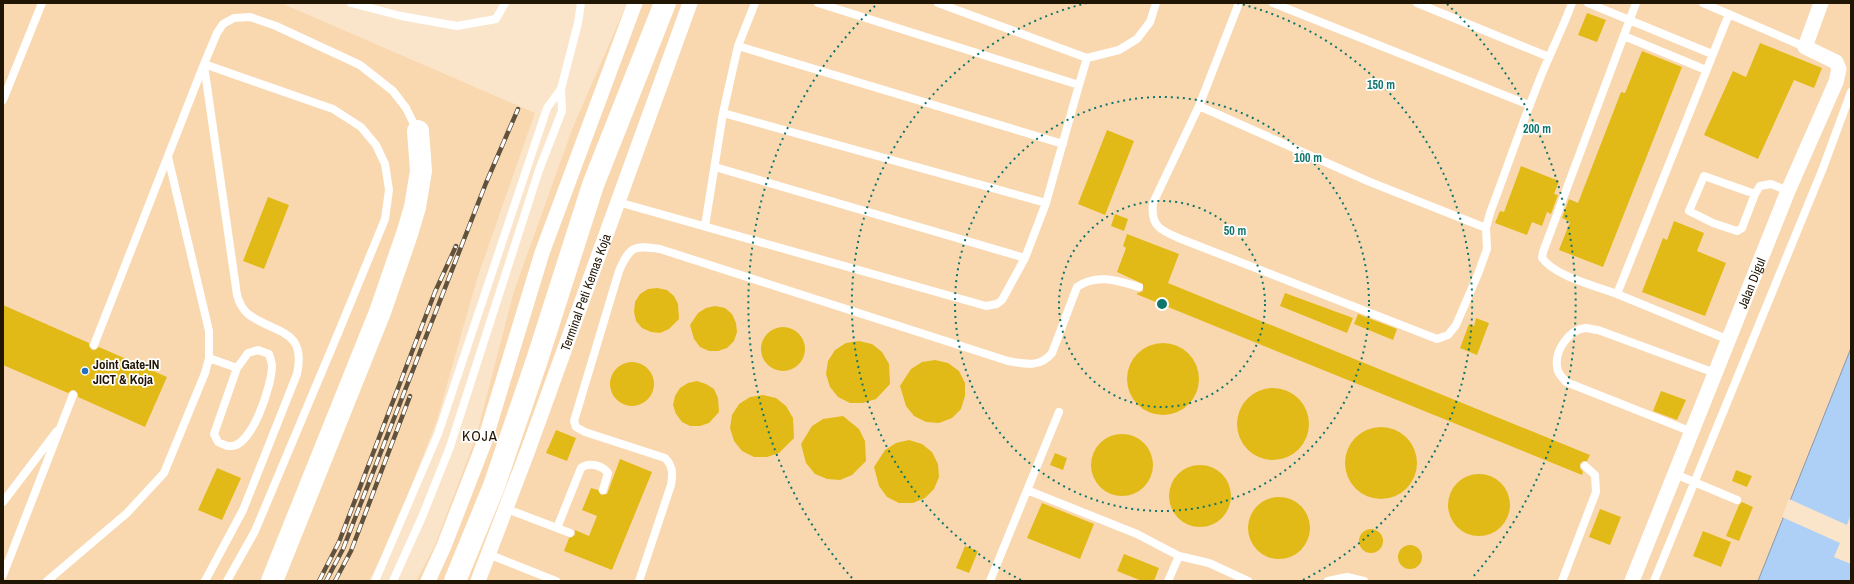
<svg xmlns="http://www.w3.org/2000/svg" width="1854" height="584" font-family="'Archivo Narrow',sans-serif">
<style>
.built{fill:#f9d8b0}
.water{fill:#afd0f6;stroke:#8498ad}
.pier{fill:#fbe5ca}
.building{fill:#e2ba17}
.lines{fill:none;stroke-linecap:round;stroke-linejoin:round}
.service{stroke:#fff;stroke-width:8}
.minor{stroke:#fff;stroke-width:15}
.motorway{stroke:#fff;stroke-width:22}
.rail-casing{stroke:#61523e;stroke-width:4.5}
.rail{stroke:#fff;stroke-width:3;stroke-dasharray:9;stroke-linecap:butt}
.ring{fill:none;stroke:#0f766e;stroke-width:2;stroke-dasharray:2 4}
.poi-dot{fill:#2370c0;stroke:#fff;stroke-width:1.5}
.labels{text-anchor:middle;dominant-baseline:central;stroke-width:3.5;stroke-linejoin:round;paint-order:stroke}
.street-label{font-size:13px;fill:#211504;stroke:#fff}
.poi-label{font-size:13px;font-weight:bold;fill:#211504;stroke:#fff;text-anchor:start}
.quarter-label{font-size:15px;letter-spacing:1px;fill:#211504;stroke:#fff}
.centre{fill:#0f766e;stroke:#fff;stroke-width:2}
.ring-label{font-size:12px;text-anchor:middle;font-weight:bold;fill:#0f766e;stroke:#fff;stroke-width:3.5;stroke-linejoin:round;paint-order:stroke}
</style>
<rect width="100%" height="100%" fill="#fbe5ca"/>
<path class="built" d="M3,3H281L535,113L477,279L437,420L395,529L369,581H3Z
M627,3H1851V348L1758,581H416L435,545L476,437L514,291L573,127Z"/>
<path class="water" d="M1851,348V581H1758Z"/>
<path class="pier" d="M1789,499L1847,525L1851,514V564L1834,557L1840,543L1782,517Z"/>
<path class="building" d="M1587,13L1606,20L1597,42L1578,35Z
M1760,43L1822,68L1814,88L1794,80L1758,159L1704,135L1733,71L1746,77Z
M1642,51L1682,67L1603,267L1559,250L1570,222L1562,218L1569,199L1578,203L1621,92L1625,93Z
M1107,130L1134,141L1105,215L1078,204Z
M1521,166L1559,181L1554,194L1558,195L1551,214L1547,212L1542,226L1532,222L1527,235L1495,223L1500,211L1504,212Z
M268,197L289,205L264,269L243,261Z
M1115,214L1128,219L1124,231L1111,226Z
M1674,221L1704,233L1697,251L1726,263L1705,316L1642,292L1663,238L1667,240Z
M1127,234L1179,254L1168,283L1590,455L1587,461H1583L1580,464V468L1583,472L1582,475L1136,294L1143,291V284L1117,272L1126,248L1123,246Z
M657,288L667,290L674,296L678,304L679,319L669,329L660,333L651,332L642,328L636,321L634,312L635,302L640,294L648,289Z
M1285,293L1353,318L1347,333L1280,306Z
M3,305L89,343V346L92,350H95L99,347L167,377L145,427L78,397V394L75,390H72L68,393L3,365Z
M715,306L725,308L732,314L736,323L737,332L734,341L727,348L718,351H709L700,347L694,339L690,325L698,313L706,308Z
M1358,314L1397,329L1393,340L1354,324Z
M1476,318L1489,323L1477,355L1460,348L1469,324L1474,326Z
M761 349a22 22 0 1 1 44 0a22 22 0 1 1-44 0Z
M859,341L872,344L882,352L889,364L890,384L876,399L863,403H850L838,397L830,387L826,374L828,361L835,350L846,343Z
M1127 379a36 36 0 1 1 72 0a36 36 0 1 1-72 0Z
M935,360L948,363L959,371L965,383V396L961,409L952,418L939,423L926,422L914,416L906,406L900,386L911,369L922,362Z
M610 384a22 22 0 1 1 44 0a22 22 0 1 1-44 0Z
M697,381L706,384L714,389L718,398L719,412L709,423L700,426H690L682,422L676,414L673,405L675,396L680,388L688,383Z
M1237 424a36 36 0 1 1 72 0a36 36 0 1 1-72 0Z
M1661,391L1686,400L1677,420L1653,411Z
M763,395L776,398L786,406L793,418L794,438L779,453L767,457H754L742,451L734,441L730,428L732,415L739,404L750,397Z
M843,416L859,429L865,441L866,461L852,475L840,480L827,479L815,474L806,463L801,444L812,426L823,419Z
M1345 463a36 36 0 1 1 72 0a36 36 0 1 1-72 0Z
M556,430L576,438L567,461L546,453Z
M1091 465a31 31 0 1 1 62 0a31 31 0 1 1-62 0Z
M909,440L922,444L932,452L938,464L939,477L934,489L925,498L913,503H899L887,497L879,486L874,467L885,450L896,443Z
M1055,453L1067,458L1063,470L1050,465Z
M620,459L652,472L612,570L564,551L569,538L575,535V530L589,536L597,516L582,510L591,488L598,490L601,495L607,494Z
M1169 496a31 31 0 1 1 62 0a31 31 0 1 1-62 0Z
M217,468L241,478L222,520L198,510Z
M1736,470L1752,476L1747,487L1732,481Z
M1448 505a31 31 0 1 1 62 0a31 31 0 1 1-62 0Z
M1248 528a31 31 0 1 1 62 0a31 31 0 1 1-62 0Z
M1742,502L1753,507L1739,541L1726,536L1739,505Z
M1042,503L1094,524L1080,559L1027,538Z
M1600,509L1621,517L1610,545L1589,537Z
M1359 541a12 12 0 1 1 24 0a12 12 0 1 1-24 0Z
M1703,531L1731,542L1721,567L1693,556Z
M1398 557a12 12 0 1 1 24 0a12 12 0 1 1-24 0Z
M965,546L978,551L969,573L956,568Z
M1124,554L1159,568L1154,581H1142L1117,571Z"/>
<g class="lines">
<path class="service" d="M351,3L401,16L457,26L496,19L505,3
M938,3L1087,58L1119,50L1137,39L1150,22L1156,3
M1239,3L1199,106L1153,203C1150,227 1162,231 1181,239L1437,339L1448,335L1456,325L1478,274L1487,249L1486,228L1490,213C1507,168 1523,121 1541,76C1551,51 1563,28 1572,3
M1273,3L1529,105
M1417,3L1549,57
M1588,3L1712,54
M1636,3L1543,252L1542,258C1556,277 1596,286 1617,294L1729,14
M1703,3L1805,47
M1624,36L1706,70
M738,46L1063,144
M204,64L333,109L361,127L376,145L385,164L389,190L385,219L339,331L255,531L227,581
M204,65L237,295C239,302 242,309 248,314C274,334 307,328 297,374L243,510L205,581
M1079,85L1087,58
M3,100L42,3
M1199,106L1370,182L1486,228
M723,113L1046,203
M715,167L1025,258
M1755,194L1704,176L1689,211L1713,223L1737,231L1742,228L1755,194L1760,186L1771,184L1788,191
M618,202L986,306L997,304L1002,300L1025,258L1046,203L1079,85L818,3
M705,226L723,113L738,46L755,3
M1617,294L1729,340
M94,345L204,64L217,33L223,24L234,18L250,17L276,26L360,65L393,91L406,108L417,130
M258,350L269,354C270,358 272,362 272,366C272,384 252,449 229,446C226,446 221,443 218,442L214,434L237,368L248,353Z
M209,358L237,368
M1692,432L1566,382C1562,377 1557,373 1557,366C1555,350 1569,330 1585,328C1589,328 1594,330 1598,330L1715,373
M1675,474L1737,500
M1027,490L1137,534L1179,556
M3,502L57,431
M507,509L557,528L581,468C589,462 602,465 608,473L603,490
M557,528L570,533
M488,554L556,581
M3,575L73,395
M47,581L127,513L164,473L205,373L209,358V331L168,157
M375,581L438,434L547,108L561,89
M393,581L422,517L450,447L539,170L562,111L561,89L578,23L581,3
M639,581L671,485C673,474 673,466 665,458L585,432L576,427L574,421L619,271C630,246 634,245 660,249L1008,361C1025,364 1040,368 1052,353L1077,287C1097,273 1118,281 1139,287
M990,581L1059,412
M1168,581L1179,556L1209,563L1248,581
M1328,581L1347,577L1364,581
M1562,581L1596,492L1595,475L1585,466
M1654,581L1823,168L1851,92"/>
<g class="minor">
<path d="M428,581L444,546L484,443L542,253L635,3"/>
<path id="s1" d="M478,581L527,453L690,3"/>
<path id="s2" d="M1632,581L1788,191L1836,82L1839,69L1836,62L1805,47L1821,3"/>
</g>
<path class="motorway" d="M272,581L380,312L407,234L415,207L421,171L418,131
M455,581L494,486L537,360L593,185L665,3"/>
<defs>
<path id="rail" d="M319,581L339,542L435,292L456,246
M326,581L343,549L486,183L518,109
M335,581L351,551L410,396"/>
</defs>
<use href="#rail" class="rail-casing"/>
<use href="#rail" class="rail"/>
</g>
<g class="ring">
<circle cx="1162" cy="304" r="103"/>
<circle cx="1162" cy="304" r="207"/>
<path d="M1021 580A310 310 0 0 1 1087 3M1237 3A310 310 0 0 1 1303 580"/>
<path d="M852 578A414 414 0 0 1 877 4M1447 4A414 414 0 0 1 1472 578"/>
</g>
<circle class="poi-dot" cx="85" cy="371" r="4"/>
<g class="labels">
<g class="street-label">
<text stroke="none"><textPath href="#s2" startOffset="321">Jalan Digul</textPath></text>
<text stroke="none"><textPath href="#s1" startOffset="308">Terminal Peti Kemas Koja</textPath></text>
</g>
<g class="poi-label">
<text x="93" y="364">Joint Gate-IN<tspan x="93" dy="15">JICT &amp; Koja</tspan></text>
</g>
<g class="quarter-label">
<text x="480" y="435">KOJA</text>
</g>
</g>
<circle cx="1162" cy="304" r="6" class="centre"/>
<g class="ring-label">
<text x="1381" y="89">150 m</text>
<text x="1537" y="133">200 m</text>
<text x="1308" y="162">100 m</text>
<text x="1235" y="235">50 m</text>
</g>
<rect width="1854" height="584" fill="none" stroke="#211504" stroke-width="8"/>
</svg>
